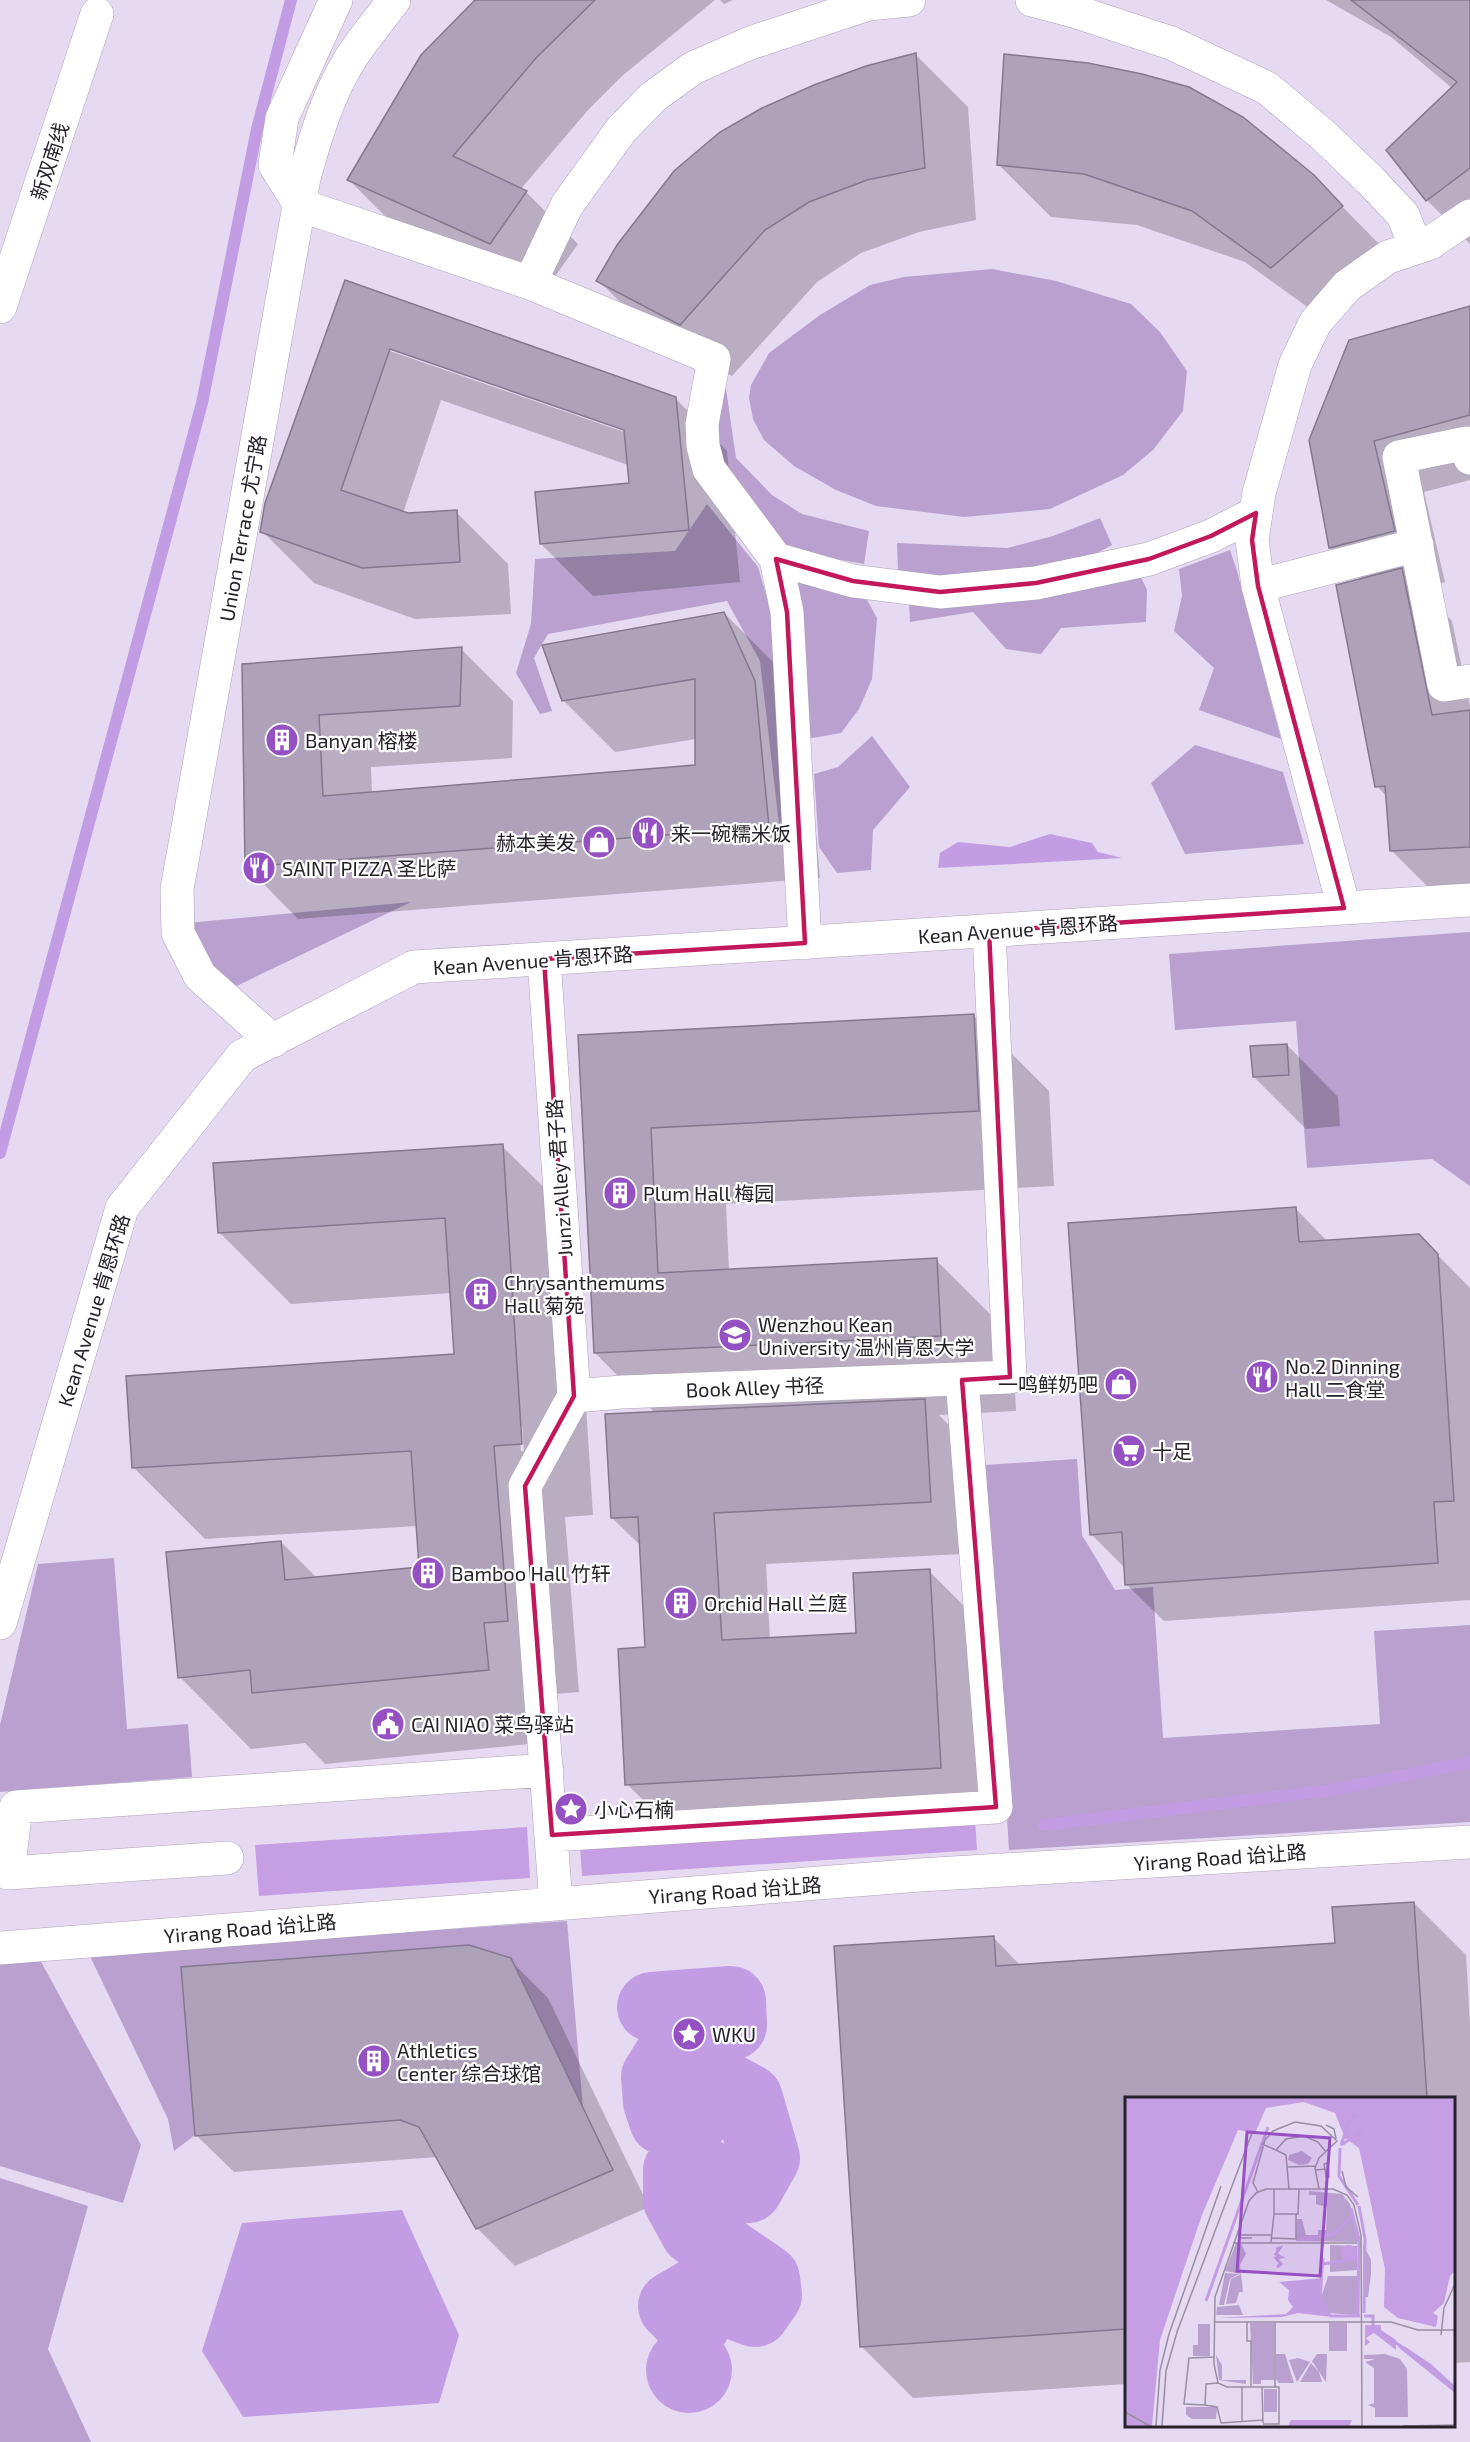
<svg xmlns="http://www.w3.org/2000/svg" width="1470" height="2442" font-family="'Exo 2','Noto Sans SC',sans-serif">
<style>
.green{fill:#b9a0cf}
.forest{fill:#c59ee4}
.water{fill:#c39de3}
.shadow{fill:#0003;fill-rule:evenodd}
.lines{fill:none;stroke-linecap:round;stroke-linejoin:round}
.stream{stroke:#c39de3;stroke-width:12}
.river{stroke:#c39de3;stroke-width:70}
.building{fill:#aea1b9;stroke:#84788f;stroke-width:1.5}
.minor-casing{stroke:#ada1b9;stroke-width:34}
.major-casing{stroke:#ada1b9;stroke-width:34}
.minor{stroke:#fff;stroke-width:33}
.major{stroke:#fff;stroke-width:33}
.marked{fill:none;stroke:#c2185b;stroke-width:4.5;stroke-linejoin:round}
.labels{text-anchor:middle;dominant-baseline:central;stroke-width:4.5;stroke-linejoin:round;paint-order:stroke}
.street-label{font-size:20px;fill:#26212a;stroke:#fff}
.poi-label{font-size:20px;fill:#26212a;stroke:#fff;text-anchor:start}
.inset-river{fill:none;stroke:#c39de3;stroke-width:3}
.inset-road{fill:none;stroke:#998fa2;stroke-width:1.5}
.view{fill:#9550c4;fill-opacity:0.15;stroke:#9550c4;stroke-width:3}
.inset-edge{fill:none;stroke:#26212a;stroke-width:3}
</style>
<rect width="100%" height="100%" fill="#e6d9f2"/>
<path class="green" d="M992,269L1056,281L1131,304L1160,332L1187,371L1183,411L1153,450L1123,475L1050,509L964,517L876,506L836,490L794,466L764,440L753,419L749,398L751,385L769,353L820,315L870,285L904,277Z
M724,375L736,458L772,495L802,514L869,531L864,564L825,557L779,543L726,469L720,446L718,425Z
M707,504L758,567L772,615L787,816L779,824L760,661L727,601L548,634L534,658L552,711L540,714L516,673L531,624L535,559L675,551Z
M1100,518L1112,545L1086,559L1038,570L936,577L898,572L897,543L1008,548L1053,536Z
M1230,550L1237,571L1281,739L1199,710L1214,668L1174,631L1182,596L1179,569Z
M1140,575L1147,590L1146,622L1061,628L1041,654L1006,649L973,612L910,622L909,603Z
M797,579L867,600L877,618L872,679L859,709L841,733L807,739Z
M872,736L910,787L873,830L871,870L837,873L819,847L814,774L838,767Z
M1195,745L1283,772L1304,844L1185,854L1151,783Z
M411,902L220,994L177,924Z
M1470,932V1186L1432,1159L1307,1168L1296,1021L1175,1030L1169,954Z
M1077,1459L1082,1535L1115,1590L1153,1587L1163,1738L1380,1724L1374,1631L1470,1625V1822L1009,1850L985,1465Z
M114,1558L127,1729L188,1724L192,1777L0,1792V1725L38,1564Z
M567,1921L583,2108L181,1967L195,2135L174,2151L168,2119L89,1954Z
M39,1958L141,2145L123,2203L0,2166V1960Z
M0,2178L88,2206L48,2349L91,2442H0Z"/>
<path class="forest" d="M975,1820L977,1850L582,1876L580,1846Z
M527,1827L530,1878L259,1896L255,1845Z"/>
<path class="water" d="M1050,834L1092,843L1098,852L1122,858L938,868L940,853L958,842L1010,847Z
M402,2210L459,2335L439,2403L243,2417L202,2351L242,2223Z
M646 2370a43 43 0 1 1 86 0a43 43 0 1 1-86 0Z"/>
<path class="shadow" d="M477,0H715L622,76L588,110L520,190L526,192L578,244L542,295L400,231L349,180Z
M720,0H733L724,4Z
M1326,0H1470V244L1427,200L1452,88L1391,37Z
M916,55L968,107L976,220L919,232L861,253L817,282L732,376L650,332L598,280Z
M999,165L1313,177L1393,258L1324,319L1245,262L1137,225L1051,217Z
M346,282L675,398L727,451L740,582L593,596L541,544L630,484L628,465L441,400L403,513L408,514L456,512L508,564L511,614L415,619L314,583L262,531ZM390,348L631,431L630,434L390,351Z
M1470,308V480L1424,492L1445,582L1420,589L1452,621L1470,706V900L1442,901L1391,850L1387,797L1377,786L1363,580L1330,548L1310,440Z
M724,613L776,665L807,734L820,878L298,919L247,867L243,665L461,649L513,701L512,758L371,767L372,793L696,766V739L615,752L563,700Z
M974,1016L1049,1091L1054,1186L726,1204L729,1271L936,1260L1012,1336L1016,1411L939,1415L976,1453L982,1553L766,1564L770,1639L858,1634L929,1571L981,1623L992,1819L679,1836L627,1784L646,1649L641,1546L612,1518L655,1413L595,1353L579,1036Z
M1287,1045L1338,1097L1340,1126L1306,1129L1254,1077Z
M502,1146L574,1217L593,1515L565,1517L579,1692L555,1694L560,1741L325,1764L305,1743L251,1749L180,1677L281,1542L317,1578L420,1568L417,1526L205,1539L134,1468L455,1356L451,1293L291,1304L219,1232ZM519,1426H522L524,1451H521Z
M1296,1209L1328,1242L1418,1235L1470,1288V1600L1164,1621L1126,1584L1125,1568L1091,1534Z
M1414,1903L1466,1955L1470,2023V2362L1454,2363V2098H1126V2384L913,2398L861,2346L993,1937L1021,1966L1337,1945Z
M510,1960L548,1998L649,2207L515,2266L477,2228L437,2157L234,2172L196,2135Z"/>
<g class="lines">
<path class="stream" d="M0,1153L202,403L257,129L291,0
M1044,1825L1332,1790L1470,1762"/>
<path class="river" d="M652,2007L731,2001L732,2025L716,2027L676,2045L656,2077L658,2102L664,2120L696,2117L706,2104L726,2087L748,2099L765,2158L748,2188C712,2190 716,2176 689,2163L678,2170V2200L695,2231L765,2279L767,2295L755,2312L699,2291L673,2306L694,2327"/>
</g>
<path class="building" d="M475,0H595L536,58L453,156L527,191L490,244L347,180L421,55Z
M1351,0H1470V168L1426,201L1386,150L1457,82Z
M916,53L925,168L867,180L809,202L765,230L680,325L596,281L617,245L674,171L720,132L762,108L814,85L866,66Z
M1004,54L1088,63L1142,74L1189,87L1243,117L1314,175L1343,206L1271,268L1192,211L1084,174L997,165Z
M345,280L676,397L689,530L540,544L535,492L629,483L624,430L390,349L341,490L408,513L457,510L460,562L362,568L260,532L265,503Z
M1470,306V415L1374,441L1395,531L1329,548L1309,440L1349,340Z
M1402,568L1432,715L1470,710V847L1390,851L1385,786L1375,787L1336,585Z
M724,612L755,681L769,827L245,867L242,664L462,647L460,706L319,715L323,796L695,765V679L562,701L542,645Z
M974,1014L979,1111L651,1128L658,1273L937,1258L941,1336L594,1353L578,1035Z
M1287,1044L1289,1075L1253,1077L1250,1046Z
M503,1144L522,1444L494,1446L508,1621L484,1623L489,1670L252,1693L250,1670L178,1678L166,1552L281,1541L285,1580L419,1567L411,1451L132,1468L126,1376L454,1354L445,1218L218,1233L213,1163Z
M1296,1207L1299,1242L1419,1234L1438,1254L1454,1501L1434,1502L1438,1563L1125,1585L1122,1532L1090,1535L1068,1223Z
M925,1399L931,1502L714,1513L722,1640L856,1633L853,1573L930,1569L941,1768L625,1785L618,1649L645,1647L638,1517L611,1518L605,1414Z
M1414,1902L1427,2098H1126V2329L860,2347L834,1946L994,1936L996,1966L1335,1943L1332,1907Z
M469,1945L511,1958L613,2170L476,2229L419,2127L400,2120L195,2136L181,1967Z"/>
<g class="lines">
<defs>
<path id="minor" d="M336,0L282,118L275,165L300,205L530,283L567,205L621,130L653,97L693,68L750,43L868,4L909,0
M1032,0L1074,11L1171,43L1267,88L1323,135L1371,181L1403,215L1416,248
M530,283L714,359L702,424L703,446L709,469L776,559L787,612L805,943
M1470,458L1467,443L1399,457L1444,685L1470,681
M776,559L853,581L940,592L1036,583L1149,559L1211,536L1256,513
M1258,586L1417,545
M1344,908L1258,586L1252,540L1259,493L1295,365L1315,323L1347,286L1388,257L1430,243L1470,216
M544,959L574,1396
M273,1041L200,976L178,933L177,889L304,178C316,135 328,94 352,56C365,37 380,19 394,0
M0,1623L122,1208L242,1056L414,967L1470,900
M552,1835L996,1807L962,1380
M227,1858L8,1873L16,1807L547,1770
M556,1904L525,1486L574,1396L622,1392L1010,1377L989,931
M0,1948L920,1875L1470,1842"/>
<path id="major" d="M0,307L97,14"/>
</defs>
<use href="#minor" class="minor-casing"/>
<use href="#major" class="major-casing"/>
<use href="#minor" class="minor"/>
<use href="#major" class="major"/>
</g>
<path class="marked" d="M1256,513L1252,540L1258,586L1344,908L989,931L1010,1377L962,1380L996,1807L552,1835L525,1486L574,1396L544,959L805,943L787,612L776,559L853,581L940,592L1036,583L1149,559L1211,536Z"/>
<defs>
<symbol id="building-disc" viewBox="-11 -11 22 22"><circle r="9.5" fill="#9550c4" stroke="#fff"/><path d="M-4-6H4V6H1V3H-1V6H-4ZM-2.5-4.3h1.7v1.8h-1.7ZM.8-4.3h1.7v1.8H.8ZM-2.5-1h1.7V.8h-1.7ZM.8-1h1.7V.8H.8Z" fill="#fff"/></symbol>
<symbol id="restaurant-disc" viewBox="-11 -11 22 22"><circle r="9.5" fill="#9550c4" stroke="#fff"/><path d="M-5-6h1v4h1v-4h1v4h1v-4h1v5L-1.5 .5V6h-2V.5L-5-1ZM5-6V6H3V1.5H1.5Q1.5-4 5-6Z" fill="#fff"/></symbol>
<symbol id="shop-disc" viewBox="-11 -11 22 22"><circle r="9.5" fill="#9550c4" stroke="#fff"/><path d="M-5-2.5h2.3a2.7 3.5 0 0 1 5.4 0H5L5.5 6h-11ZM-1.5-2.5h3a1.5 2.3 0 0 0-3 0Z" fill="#fff"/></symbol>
<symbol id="university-disc" viewBox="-11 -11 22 22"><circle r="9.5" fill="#9550c4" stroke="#fff"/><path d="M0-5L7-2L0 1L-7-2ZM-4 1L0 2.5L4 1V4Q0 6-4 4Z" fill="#fff"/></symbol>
<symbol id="supermarket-disc" viewBox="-11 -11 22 22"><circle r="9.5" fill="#9550c4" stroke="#fff"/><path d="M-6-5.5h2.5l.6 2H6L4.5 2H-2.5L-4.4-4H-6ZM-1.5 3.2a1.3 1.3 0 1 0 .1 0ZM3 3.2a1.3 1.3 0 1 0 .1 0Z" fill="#fff"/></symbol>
<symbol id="civic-disc" viewBox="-11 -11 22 22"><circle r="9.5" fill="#9550c4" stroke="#fff"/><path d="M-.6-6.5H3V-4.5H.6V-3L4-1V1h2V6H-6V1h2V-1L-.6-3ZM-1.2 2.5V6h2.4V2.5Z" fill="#fff"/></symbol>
<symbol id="sight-disc" viewBox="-11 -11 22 22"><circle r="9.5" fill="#9550c4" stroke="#fff"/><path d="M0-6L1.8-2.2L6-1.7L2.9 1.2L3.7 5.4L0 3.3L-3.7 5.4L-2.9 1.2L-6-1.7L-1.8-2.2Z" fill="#fff"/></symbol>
</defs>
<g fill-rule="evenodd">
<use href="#building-disc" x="263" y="721" width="38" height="38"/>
<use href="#restaurant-disc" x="629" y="814" width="38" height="38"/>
<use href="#shop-disc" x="580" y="823" width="38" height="38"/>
<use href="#restaurant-disc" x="240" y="849" width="38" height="38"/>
<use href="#building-disc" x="601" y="1174" width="38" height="38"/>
<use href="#building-disc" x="462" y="1275" width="38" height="38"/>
<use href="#university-disc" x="716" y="1316" width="38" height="38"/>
<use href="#restaurant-disc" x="1243" y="1358" width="38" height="38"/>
<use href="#shop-disc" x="1102" y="1365" width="38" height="38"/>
<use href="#supermarket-disc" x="1110" y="1432" width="38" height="38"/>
<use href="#building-disc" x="409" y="1554" width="38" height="38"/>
<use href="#building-disc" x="662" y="1584" width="38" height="38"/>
<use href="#civic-disc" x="369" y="1705" width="38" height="38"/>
<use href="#sight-disc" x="552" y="1790" width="38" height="38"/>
<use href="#sight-disc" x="670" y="2015" width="38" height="38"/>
<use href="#building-disc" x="355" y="2042" width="38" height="38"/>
</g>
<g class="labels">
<g class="street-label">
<text transform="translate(49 161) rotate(-72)">新双南线</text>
<text transform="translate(242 528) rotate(-80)">Union Terrace 尤宁路</text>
<text transform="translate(1018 929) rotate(-4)">Kean Avenue 肯恩环路</text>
<text transform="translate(533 960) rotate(-4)">Kean Avenue 肯恩环路</text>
<text transform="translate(559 1178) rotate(-94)">Junzi Alley 君子路</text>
<text transform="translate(93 1310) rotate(-73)">Kean Avenue 肯恩环路</text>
<text transform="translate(755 1387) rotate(-2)">Book Alley 书径</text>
<text transform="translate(1220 1857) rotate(-4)">Yirang Road 诒让路</text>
<text transform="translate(735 1890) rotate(-4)">Yirang Road 诒让路</text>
<text transform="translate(250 1928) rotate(-5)">Yirang Road 诒让路</text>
</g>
<g class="poi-label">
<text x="305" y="740">Banyan 榕楼</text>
<text x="671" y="833">来一碗糯米饭</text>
<text x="576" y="842" text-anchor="end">赫本美发</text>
<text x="282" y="868">SAINT PIZZA 圣比萨</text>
<text x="643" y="1193">Plum Hall 梅园</text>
<text x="504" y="1282">Chrysanthemums<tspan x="504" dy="23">Hall 菊苑</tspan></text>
<text x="758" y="1324">Wenzhou Kean<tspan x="758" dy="23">University 温州肯恩大学</tspan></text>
<text x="1285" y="1366">No.2 Dinning<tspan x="1285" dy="23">Hall 二食堂</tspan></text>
<text x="1098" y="1384" text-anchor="end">一鸣鲜奶吧</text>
<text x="1152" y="1451">十足</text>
<text x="451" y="1573">Bamboo Hall 竹轩</text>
<text x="704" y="1603">Orchid Hall 兰庭</text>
<text x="411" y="1724">CAI NIAO 菜鸟驿站</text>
<text x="594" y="1809">小心石楠</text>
<text x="712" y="2034">WKU</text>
<text x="397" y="2050">Athletics<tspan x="397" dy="23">Center 综合球馆</tspan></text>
</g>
</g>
<g transform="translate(1125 2097)">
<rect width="330" height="330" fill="#e6d9f2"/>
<path d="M177,54L187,61L183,67L174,68L163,63L164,58ZM184,94L217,97L225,107L234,145L171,144L172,122H177L181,138H193V133H201L202,110L191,107V98H184ZM111,146H116L121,157L115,168L118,195H114L111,206L101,207L106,182L116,177L100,174ZM238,147L246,163V177L243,200H238ZM205,148L232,149V173L205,175ZM100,176L114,177L105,182L99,208H94ZM203,179H232V218L203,216L197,198ZM114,208L118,218H91L92,210ZM125,226H149V283H136V287H128ZM204,226H222V254H204ZM73,227H85V259H68V248H73ZM151,257H160L169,286H154L151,282ZM192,257H202L201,285L187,264ZM260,257L275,262L282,272L283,320H250V311L243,308L249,306V271L240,265L250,262H239V258ZM91,258L97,268V283H121V287L94,283ZM173,261L185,265L172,285L164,263ZM186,266L194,275L197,285H175ZM139,292H152V315H139ZM61,310H92L91,322H67L61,318Z" fill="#b9a0cf"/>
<path d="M0,1H330V174L325,179L319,206L308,216L313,219L311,230L273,221L259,210L260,172L234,51L220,41L210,16L179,5L141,11L130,36L113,33L77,118L35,243L27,329H0ZM216 156a8 8 0 1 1 16 0a8 8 0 1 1-16 0ZM240,228H256V233L271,243V253L249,236L241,241L245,245L240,249ZM166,323H227L224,329H163Z" fill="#c59ee4"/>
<path d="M198,181L197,198L207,220L173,216L157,220L91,221L161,217L168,210L163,203L164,193L154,185ZM279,249L306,267L330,289V296L273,250Z" fill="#c39de3"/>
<path class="inset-river" d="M216,48L224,25L232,17M216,48L238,34M215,51L214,79L233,108M234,109L240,142L239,216M226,111L234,142L233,219M174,143L209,137L228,119M151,152L155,151L151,157L156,160L151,161L156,167L152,170M198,167L232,162M196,183L198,161M81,204L143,30M205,219H235M239,219H248V230L277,250"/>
<path class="inset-road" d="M201,28L209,32L211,42M137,47L151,53L161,42L179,39L193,45L201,55M151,53L161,58L164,92M163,70L191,69M191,73L200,72L201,80H204L203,66L199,67L200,72M217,74L221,90L233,100M133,95L128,86L140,43L148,34L170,25L196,29L212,44L194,61L190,71L194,92M149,117V92M127,141H115V138H146M146,141L171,142V117M146,145L149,117H173L174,92M108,146H232M89,225H266L293,233H330M122,225V244H126V290M316,238L319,211L330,187M89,260L64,261L59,307L80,308L81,287L93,286M117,290V324M137,290L138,326M150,290V225M80,308L92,310L96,326M0,315L25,329M96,326L138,323M138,327H154V290H102L93,286L89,267L90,200L124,104L131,96L141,92H208L222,98L229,108L236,138L237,329M31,329L35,273L44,237L96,89M37,329L41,274L52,235L127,36M278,329L330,328"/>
<path class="view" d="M122,35L205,41L195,179L112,174Z"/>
<rect width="330" height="330" class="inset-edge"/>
</g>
</svg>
